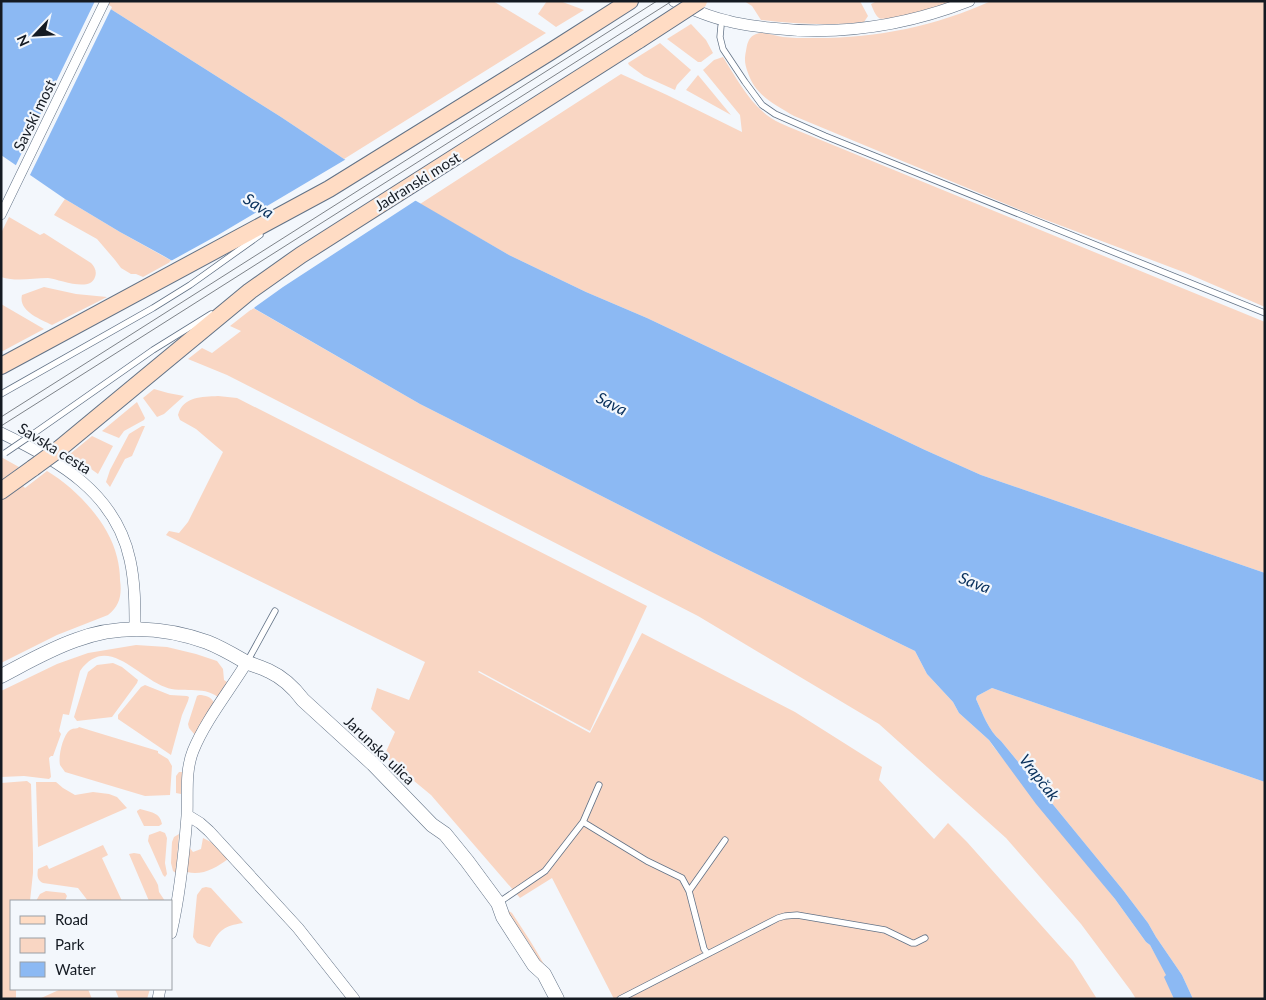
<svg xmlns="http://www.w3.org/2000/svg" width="1266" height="1000" font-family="Lato,sans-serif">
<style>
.green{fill:#f9d6c3}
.water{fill:#8cb9f3}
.pier{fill:#f3f7fc}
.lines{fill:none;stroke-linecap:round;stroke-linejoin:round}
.service-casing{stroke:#627286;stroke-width:7}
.pedestrian-casing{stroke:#627286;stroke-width:10}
.minor-casing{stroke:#627286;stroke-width:12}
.tertiary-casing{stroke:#627286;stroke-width:15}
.secondary-casing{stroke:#627286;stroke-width:18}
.service{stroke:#fff;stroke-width:5.5}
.pedestrian{stroke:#fff;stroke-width:9}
.minor{stroke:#fff;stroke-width:11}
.tertiary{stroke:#fff;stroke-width:14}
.secondary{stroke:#ffdcc4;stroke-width:16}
.tram{stroke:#7e8389;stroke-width:1}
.service-bridge-casing{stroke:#627286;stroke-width:7;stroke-linecap:butt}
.secondary-bridge-casing{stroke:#627286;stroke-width:18;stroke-linecap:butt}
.service-bridge{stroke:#fff;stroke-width:5.5}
.secondary-bridge{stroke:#ffdcc4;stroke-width:16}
.labels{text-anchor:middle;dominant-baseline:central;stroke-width:4.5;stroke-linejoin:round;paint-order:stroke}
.street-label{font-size:15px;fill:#141a22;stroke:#f3f7fc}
.water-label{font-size:16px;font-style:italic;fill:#072f5b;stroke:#f3f7fc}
</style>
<rect width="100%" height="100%" fill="#f3f7fc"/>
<path class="green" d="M98,1H493L546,33L344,159L281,117Z
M547,1H560L584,10L556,27L538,14Z
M744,1H860L868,16L864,22C829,26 796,24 761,20L752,6Z
M877,1H954C943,5 888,23 879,18C875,15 873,9 871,4Z
M991,1H1265V307L1186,273L1025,212L794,116C774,104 756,96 748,73C745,65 744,60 746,51C747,45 748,38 754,35C756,34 758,33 761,33C768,33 776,36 783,37C792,38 801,38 810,38C872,39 934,27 991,1Z
M691,24L706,40L713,53L701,62H698L667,39Z
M660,43L691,70L677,85L675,90L644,76L629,65L628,63Z
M723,57C737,79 749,103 771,118C777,122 783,124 789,127L1265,322V573L981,475L925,450L647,318L586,292L509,255L420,204L621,74L667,95L742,132L740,115L703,70L714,60Z
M698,75L731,115L686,90Z
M65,199L120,232L172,261L143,277L136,274H131L121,268L115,260L97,239L54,215Z
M9,217L40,235L44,233L91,263C95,267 97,272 95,277C90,293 59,279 48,278C32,278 17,282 1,277V233Z
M44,287L76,294L107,297L52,325C40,319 18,311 22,295Z
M1,304L44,329L1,352Z
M253,308L420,404L714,553L915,651L927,674L953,702L959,713L989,740L993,746L1115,899L1146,942L1150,945L1167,975L1165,977L1174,999H1136L1131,991L1081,924L1006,838L879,724L698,616L227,375L188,359L202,348L212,353L241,331L230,326Z
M154,389L168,393L184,396L164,414L157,417L143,398Z
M218,396L237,398L647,606L590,731L479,671L478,672L590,733L642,633L795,712L882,767L879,780L934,839L948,823L967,842L1073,961L1097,999H614L552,878L520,898L431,795L384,756L395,732L371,709L377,688L409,700L425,662L166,535L169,531L179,533L188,522L223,452L196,429L180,420L178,415C183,396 202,397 218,396Z
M137,402L145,418L144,420L124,431L119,438L102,431Z
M142,426H145L132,456L125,459L110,487L106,482L110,470L129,434Z
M92,436L113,446L98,474L70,454Z
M1,457L19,467L1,481Z
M47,471C77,489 109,523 117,557C119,565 120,573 120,580C122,594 120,606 108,615L57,635L1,663V500L23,486L25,488Z
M136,645L167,647L196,654L217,661L223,669L224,680L227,682L218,697C202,685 182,694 165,687C137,677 107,633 80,671L69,715L63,714L59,731L61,734L53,756H51L49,758L51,777L49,779L24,776L1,777V691L57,664L88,653Z
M113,663L122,667L138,680L137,683L112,717L77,721L74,717L88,672L97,665Z
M145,685L170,695L187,696L189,697L188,701L182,715L171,755L118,719V715L141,687Z
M992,688L1265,782V999H1193L1182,975L1156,937L1148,923L1123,890L1001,741C988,730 983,714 976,699L977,696Z
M199,695C205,695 212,697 214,703L195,735L189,728L188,724L197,696Z
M79,727L158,751V753L168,759L172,766L170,795L145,796L65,772L60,765C58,756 63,735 70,730C73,728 75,729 78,728Z
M179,772H182L181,794L176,793V776Z
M27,781L31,784L33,854V873L30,901H11V989H16V999H1V783Z
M36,782H56L63,788L75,795L93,792L109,794L117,797L127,808L38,847Z
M140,809C150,812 160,812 162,824L159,826H144L137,812V811Z
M160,831L165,833L167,838L165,863L167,874L165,877L163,875L148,841L149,835Z
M179,834L176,873L173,871L171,863L172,842L174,837Z
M203,838L211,842L228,859C216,868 202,876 187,872L189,847L193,852L201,849Z
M103,845L108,855L102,858L122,901H88L78,888L43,883C37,880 37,875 38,869L47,865L49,869Z
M134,853L140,854L156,881L158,885L159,892L165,901H149L129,854Z
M206,887L211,888L243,923C224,926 220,929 210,947H209L197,943L193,937L197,895L202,888Z
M46,891L65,893L67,896L65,901H36L40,894Z
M507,911H509L512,913C528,937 543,960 555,986L526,939Z
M61,989H88L92,999H39Z
M115,989H150L147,999H119Z"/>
<path class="water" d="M1,1H98L281,117L344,159L509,255L586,292L647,318L925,450L981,475L1265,573V782L992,688L977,696L976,699C983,714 988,730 1001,741L1123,890L1148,923L1156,937L1182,975L1193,999H1174L1164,977L1166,975L1150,945L1146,942L1115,899L1036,804L989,740L959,713L953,702L927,674L915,651L714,553L420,404L162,255L120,232L65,199L1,155Z"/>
<path class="pier" d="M95,1H103L112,7L29,177L15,167Z
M348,158L418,199L283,287L251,310L169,262L218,235Z"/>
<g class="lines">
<defs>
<path id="service" d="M721,26L720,37L723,49L745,82L762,105L775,114L825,136L1265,313
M1,394L153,308L190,285L260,235
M33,434L153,350L211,314
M247,662L275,611
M583,822L647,861L682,878L689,891L704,949L707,953
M689,891L725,840
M498,903L545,871L583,822L599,785
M620,999L778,918L785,916L797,915L885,930L912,943H915L925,938"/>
<path id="pedestrian" d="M1,215L105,1"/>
<path id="minor" d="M674,1C691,9 709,17 728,21C742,25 756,26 770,28C838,36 905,26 969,1
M1,433C58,460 116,493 130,560C135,583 135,606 135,629
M187,815L200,823L209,831L298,928L354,999
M171,933C180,895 184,855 187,816C188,794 185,771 193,751C205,721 230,690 247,662
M158,999L160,989"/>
<path id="tertiary" d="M1,676C26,663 50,649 76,640C119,624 165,627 207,642C220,647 232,654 244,661C252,665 261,667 269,671C282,677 294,688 303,700L373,764L432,825L445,834L467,861L498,903L503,917L534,965L544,974L557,999"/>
<path id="secondary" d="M1,366L329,189L550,52L630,1
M59,449L250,291L301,255L639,40
M1,491L33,468"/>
</defs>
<use href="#service" class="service-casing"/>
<use href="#pedestrian" class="pedestrian-casing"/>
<use href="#minor" class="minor-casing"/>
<use href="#tertiary" class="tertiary-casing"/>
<use href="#secondary" class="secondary-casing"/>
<use href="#service" class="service"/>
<use href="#pedestrian" class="pedestrian"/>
<use href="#minor" class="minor"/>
<use href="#tertiary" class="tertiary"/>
<use href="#secondary" class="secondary"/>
<path class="tram" d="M1,417L657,1
M1,426L672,1"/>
<defs>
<path id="service-bridge" d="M5,453L33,434"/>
<path id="secondary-bridge" d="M639,40L699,1
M33,468L59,449"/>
</defs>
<use href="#service-bridge" class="service-bridge-casing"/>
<use href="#secondary-bridge" class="secondary-bridge-casing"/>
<use href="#service-bridge" class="service-bridge"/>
<use href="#secondary-bridge" class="secondary-bridge"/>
</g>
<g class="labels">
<g class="street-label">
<text transform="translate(34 115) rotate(-64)">Savski most</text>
<text transform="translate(417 181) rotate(-32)">Jadranski most</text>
<text transform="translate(55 448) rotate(32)">Savska cesta</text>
<text transform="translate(380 750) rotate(44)">Jarunska ulica</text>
</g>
<g class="water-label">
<text transform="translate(259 205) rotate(33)">Sava</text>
<text transform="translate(612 403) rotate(27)">Sava</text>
<text transform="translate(975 582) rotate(21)">Sava</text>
<text transform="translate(1040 777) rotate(52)">Vrapčak</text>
</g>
</g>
<rect width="1266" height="1000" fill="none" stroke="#141a22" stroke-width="5"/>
<rect x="10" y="900" width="162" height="90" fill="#f3f7fc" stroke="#9a9fa5"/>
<rect x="20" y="916" width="25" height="8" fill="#ffdcc4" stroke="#9a9fa5"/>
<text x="55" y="925" font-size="15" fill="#141a22">Road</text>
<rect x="20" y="938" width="25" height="15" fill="#f9d6c3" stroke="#9a9fa5"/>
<text x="55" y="950" font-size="15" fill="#141a22">Park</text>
<rect x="20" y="962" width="25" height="15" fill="#8cb9f3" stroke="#9a9fa5"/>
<text x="55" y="975" font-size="15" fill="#141a22">Water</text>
<g transform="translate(35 35) rotate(245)" stroke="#f3f7fc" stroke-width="4" paint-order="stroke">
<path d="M0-4L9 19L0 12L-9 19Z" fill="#141a22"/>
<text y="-8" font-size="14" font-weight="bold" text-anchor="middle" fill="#141a22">N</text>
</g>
</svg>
